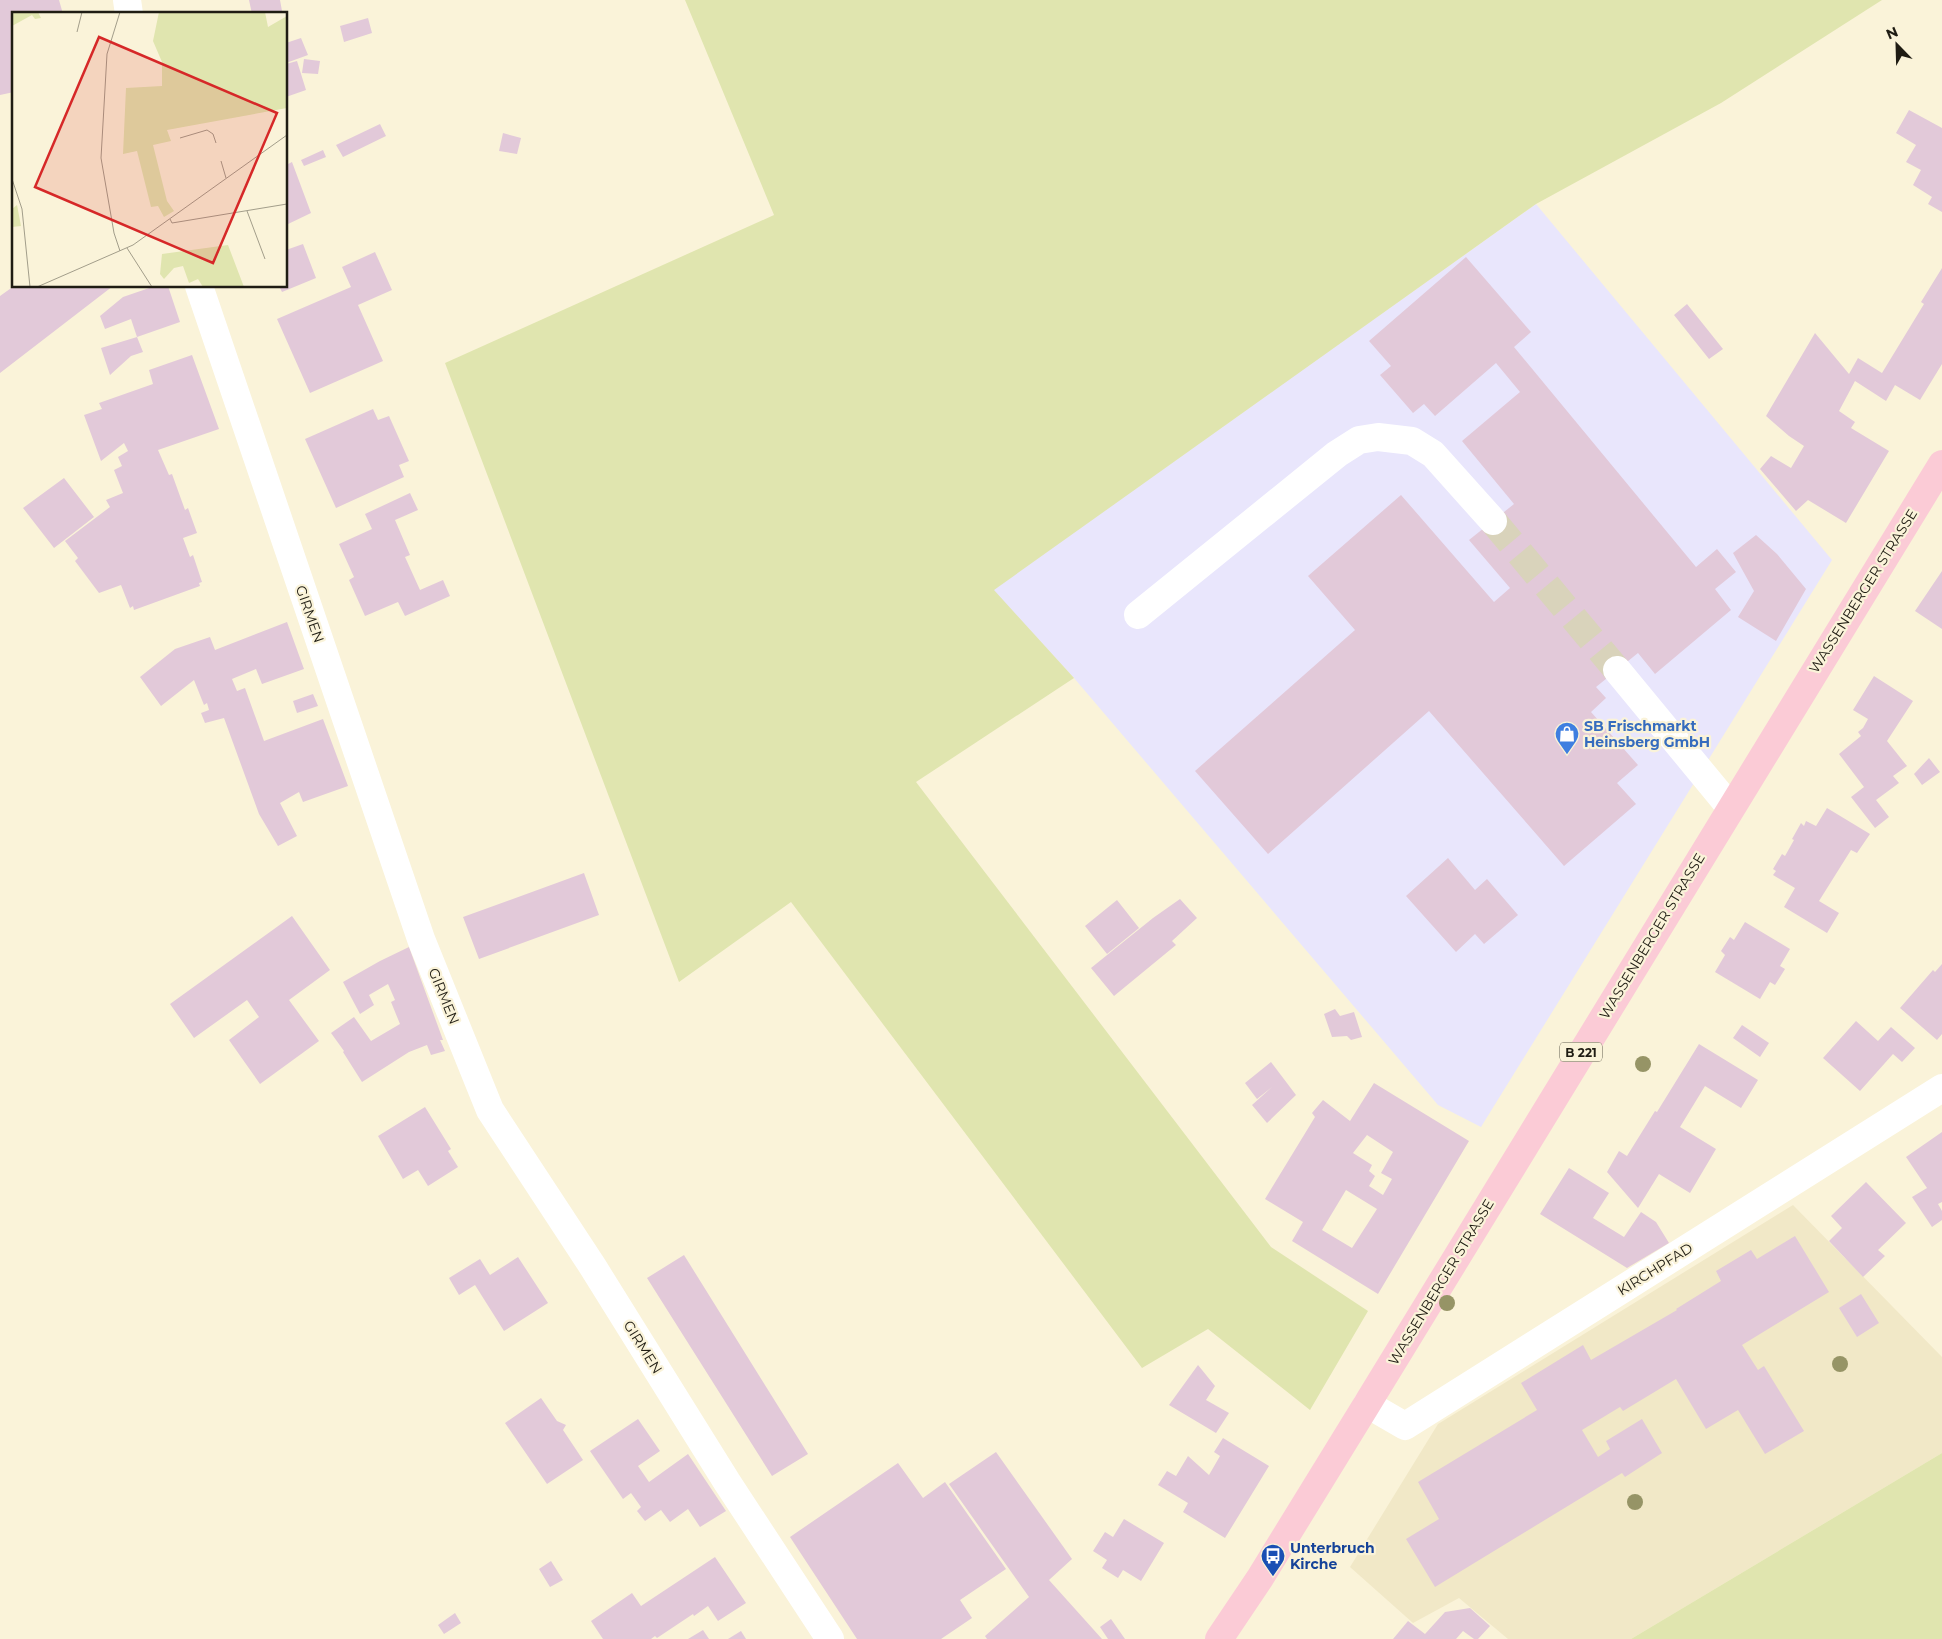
<svg xmlns="http://www.w3.org/2000/svg" width="1942" height="1639" font-family="Montserrat,sans-serif">
<style>
.commercial{fill:#e9e6fc}
.built{fill:#f1e8c7}
.green{fill:#e0e5af}
.building{fill:#e2c9d9;fill-rule:evenodd}
.lines{fill:none;stroke-linecap:round;stroke-linejoin:round}
.minor-tunnel{stroke:#d9d3bb;stroke-width:28;stroke-dasharray:28 14;stroke-linecap:butt}
.minor{stroke:#fff;stroke-width:28}
.major{stroke:#fbcbd6;stroke-width:28}
.tree{fill:#969466}
.labels{text-anchor:middle;dominant-baseline:central;stroke-width:4.5;stroke-linejoin:round;paint-order:stroke}
.shield{fill:#faf3d9;stroke:#615c4e;stroke-width:1}
.shield-label{font-size:12px;font-weight:bold;fill:#1f1c13}
.street-label{font-size:14px;fill:#1f1c13;stroke:#faf3d9}
.shop-label{font-size:14px;font-weight:bold;fill:#366cbe;stroke:#faf3d9;text-anchor:start}
.transit-label{font-size:14px;font-weight:bold;fill:#164399;stroke:#faf3d9;text-anchor:start}
.inset-road{fill:none;stroke:#a29d8a;stroke-width:1}
.view{fill:#d62828;fill-opacity:0.15;stroke:#d62828;stroke-width:2.5}
.inset-edge{fill:none;stroke:#1f1c13;stroke-width:2.5}
</style>
<rect width="100%" height="100%" fill="#faf3d9"/>
<path class="commercial" d="M1536,204L1832,560L1481,1127L1438,1105L1074,678L993,590Z"/>
<path class="built" d="M1793,1205L1942,1357V1453L1631,1639H1508L1459,1598L1413,1623L1350,1567L1438,1424Z"/>
<path class="green" d="M685,0H1882L1721,103L1536,204L994,590L1074,678L916,782L1271,1247L1368,1311L1310,1410L1208,1329L1142,1368L791,902L679,982L445,363L774,215Z
M1942,1453V1639H1631Z"/>
<path class="building" d="M0,0H59L63,14H14V92L0,95Z
M249,0H280L282,11L271,14H252Z
M368,18L372,33L344,42L340,26Z
M301,38L308,55L286,63V43Z
M304,59L320,61L318,74L302,73Z
M297,61L306,90L286,97V64Z
M1909,110L1942,128V212L1928,204L1932,197L1913,185L1921,170L1906,162L1916,145L1896,133Z
M380,124L386,136L343,157L336,145Z
M503,133L521,138L517,154L499,151Z
M323,150L326,157L304,166L301,160Z
M292,162L311,213L286,225V165Z
M303,244L316,278L282,292L279,286H286V250Z
M375,252L392,290L358,305L383,361L310,393L277,319L351,287L342,267Z
M1466,257L1531,332L1514,347L1696,567L1717,549L1736,572L1715,589L1731,610L1655,674L1638,653L1596,687L1606,698L1591,712L1638,765L1617,783L1636,804L1564,866L1429,711L1268,854L1195,771L1355,630L1308,576L1401,495L1494,602L1510,588L1469,540L1514,504L1462,441L1520,392L1496,363L1435,416L1424,404L1413,413L1380,375L1391,366L1369,341Z
M1942,268V364L1920,400L1895,385L1886,401L1855,381L1839,411L1855,422L1851,428L1889,451L1846,523L1808,500L1796,511L1760,469L1771,456L1791,468L1804,446L1789,436L1766,416L1815,333L1849,374L1858,358L1882,373L1924,304L1921,302Z
M14,286H113L0,373V296Z
M155,286H168L180,322L137,337L131,319L105,329L100,316L123,297Z
M1687,304L1723,349L1709,359L1674,315Z
M137,337L143,352L131,356L110,375L101,348Z
M192,355L219,429L158,450L169,475L172,474L185,510L188,508L197,533L183,538L190,557L193,555L202,582L199,583L200,586L134,610L133,606L130,608L121,585L99,593L75,561L78,558L65,541L110,507L106,500L123,493L114,470L122,466L118,457L128,451L124,443L101,461L84,415L102,409L99,403L153,384L149,370Z
M373,409L378,420L389,416L409,461L399,465L404,477L336,508L305,439Z
M64,478L94,517L54,548L23,508Z
M410,493L418,510L395,520L410,555L405,557L420,590L443,580L450,596L405,616L398,602L365,616L349,580L354,577L339,544L372,529L365,514Z
M1756,535L1777,554L1806,589L1776,641L1738,617L1754,591L1733,553Z
M1942,571V629L1915,611Z
M287,622L304,669L262,684L256,669L232,679L237,691L245,688L264,741L323,719L348,786L303,802L299,792L280,803L297,836L278,846L259,814L224,718L205,723L201,713L209,710L207,703L204,705L194,680L161,706L140,677L175,649L210,637L215,650Z
M1874,676L1913,701L1887,741L1907,766L1893,776L1899,783L1876,800L1889,817L1875,828L1851,797L1864,787L1839,754L1861,736L1858,732L1863,728L1868,719L1853,710Z
M313,694L318,706L297,713L293,701Z
M1929,758L1940,772L1922,785L1914,774Z
M1827,808L1870,834L1857,853L1851,850L1819,901L1839,913L1827,933L1784,907L1795,888L1773,875L1776,871L1773,869L1782,854L1785,856L1794,840L1792,839L1801,823L1804,826L1806,821L1816,826Z
M1448,858L1475,890L1487,879L1518,915L1484,944L1475,934L1456,952L1406,896Z
M584,873L599,915L479,959L463,917Z
M1180,899L1197,918L1172,941L1176,945L1114,996L1091,968L1153,918Z
M1117,900L1139,928L1107,954L1085,926Z
M292,916L330,970L289,1000L319,1041L260,1084L229,1040L259,1017L247,1000L194,1038L170,1004Z
M1745,922L1790,949L1780,966L1785,969L1775,985L1770,982L1760,999L1715,972L1725,955L1721,951L1730,937L1734,940Z
M409,947L443,1040H440L445,1051L431,1055L427,1045L409,1052L362,1082L343,1052L344,1051L331,1033L354,1017L371,1041L400,1024L391,1002L395,1000L388,984L369,995L374,1005L360,1014L343,982L380,961Z
M1942,964V1034L1937,1040L1900,1008L1933,970L1935,972Z
M1335,1009L1340,1016L1354,1012L1362,1037L1351,1040L1347,1036L1332,1037L1324,1014Z
M1856,1021L1878,1041L1891,1027L1915,1048L1902,1062L1893,1054L1860,1091L1823,1058Z
M1742,1025L1769,1043L1760,1057L1733,1038Z
M1699,1044L1758,1080L1741,1108L1705,1086L1680,1127L1716,1149L1690,1193L1659,1174L1638,1208L1607,1172L1619,1151L1627,1156L1655,1111L1657,1112Z
M1271,1062L1296,1095L1267,1123L1252,1105L1272,1087L1257,1099L1245,1083Z
M1374,1083L1469,1141L1378,1294L1292,1241L1303,1222L1265,1199L1315,1117L1312,1113L1323,1100L1350,1121ZM1367,1135L1393,1152L1381,1173L1392,1179L1383,1195L1369,1186L1375,1176L1369,1171L1372,1165L1353,1153ZM1346,1190L1377,1209L1352,1248L1322,1230Z
M425,1107L451,1149L448,1151L458,1167L428,1186L418,1170L403,1179L378,1136Z
M1942,1132V1202L1938,1204L1942,1211V1220L1932,1227L1912,1197L1927,1188L1906,1157Z
M1569,1168L1609,1193L1593,1218L1624,1237L1641,1212L1656,1222L1669,1243L1627,1268L1540,1214Z
M1866,1182L1906,1223L1878,1250L1885,1256L1863,1277L1829,1241L1842,1228L1831,1216Z
M1795,1236L1829,1292L1742,1345L1758,1370L1764,1366L1804,1431L1765,1454L1738,1410L1706,1429L1676,1379L1623,1411L1620,1407L1582,1430L1598,1457L1610,1449L1606,1441L1642,1419L1662,1453L1625,1477L1622,1473L1435,1587L1406,1539L1439,1519L1418,1482L1537,1410L1521,1383L1583,1345L1591,1360L1677,1310L1676,1309L1721,1281L1716,1271L1751,1250L1757,1259Z
M684,1255L808,1454L772,1476L647,1278Z
M518,1257L548,1303L504,1331L475,1285L459,1295L449,1278L480,1259L490,1275Z
M1861,1294L1879,1323L1857,1337L1839,1308Z
M1198,1365L1215,1386L1206,1400L1229,1413L1216,1433L1169,1405Z
M541,1398L557,1421L566,1425L563,1430L583,1460L547,1484L505,1423Z
M638,1419L660,1451L638,1466L649,1482L688,1454L726,1511L700,1527L688,1509L670,1522L661,1510L645,1521L637,1511L641,1507L631,1493L623,1499L590,1451Z
M1223,1438L1269,1466L1225,1538L1183,1512L1188,1503L1158,1485L1167,1471L1176,1476L1188,1456L1209,1475L1220,1456L1214,1452Z
M996,1452L1072,1559L1049,1580L1102,1639H987L985,1636L1029,1597L949,1484Z
M898,1463L923,1498L945,1482L1006,1569L960,1600L972,1618L941,1639H857L790,1537Z
M1124,1519L1164,1543L1141,1581L1123,1570L1118,1578L1102,1568L1107,1560L1093,1551L1105,1532L1113,1537Z
M715,1557L746,1603L718,1621L708,1606L694,1616L693,1614L657,1638L655,1636L651,1639H603L591,1621L632,1593L641,1606Z
M551,1561L563,1580L550,1587L539,1569Z
M1470,1608L1490,1626L1478,1639H1474L1463,1631L1456,1639H1393L1408,1621L1425,1634L1445,1612Z
M455,1613L461,1623L444,1634L438,1625Z
M1111,1619L1125,1639H1108L1100,1627Z
M703,1630L709,1639H688Z
M741,1631L746,1639H728Z"/>
<g class="lines">
<path class="minor-tunnel" d="M1493,521L1617,670"/>
<path class="minor" d="M127,0L129,14
M199,286L421,939L490,1110L593,1267L727,1482L830,1639
M1138,615L1337,454L1359,440L1378,437L1412,441L1433,454L1493,521
M1617,670L1730,807
M1367,1404L1405,1426L1942,1088"/>
<path class="major" d="M1219,1639L1260,1578L1367,1404L1942,464"/>
</g>
<g class="tree">
<circle cx="1643" cy="1064" r="8"/>
<circle cx="1447" cy="1303" r="8"/>
<circle cx="1840" cy="1364" r="8"/>
<circle cx="1635" cy="1502" r="8"/>
</g>
<defs>
<symbol id="shop-pin" viewBox="-11 -11 22 30"><path d="M0 17L-7.5 6A9.5 9.5 0 1 1 7.5 6Z" fill="#3f7fe0" stroke="#faf3d9"/><path d="M-5-2.5h2.3a2.7 3.5 0 0 1 5.4 0H5L5.5 6h-11ZM-1.5-2.5h3a1.5 2.3 0 0 0-3 0Z" fill="#fff"/></symbol>
<symbol id="bus-pin" viewBox="-11 -11 22 30"><path d="M0 17L-7.5 6A9.5 9.5 0 1 1 7.5 6Z" fill="#1a4fb4" stroke="#faf3d9"/><path d="M-5-6H5V4H4V6H2V4H-2V6H-4V4H-5ZM-3.5-4V0h7V-4ZM-3.5 1.2v1.5H-2V1.2ZM2 1.2v1.5H3.5V1.2Z" fill="#fff"/></symbol>
</defs>
<g fill-rule="evenodd">
<use href="#shop-pin" x="1553" y="720" width="28" height="38"/>
<use href="#bus-pin" x="1259" y="1542" width="28" height="38"/>
</g>
<g class="labels">
<rect class="shield" x="1560" y="1042.5" width="42" height="19" rx="4"/>
<g class="shield-label">
<text x="1581" y="1052">B 221</text>
</g>
<g class="street-label">
<text transform="translate(1863 591) rotate(-58)">WASSENBERGER STRASSE</text>
<text transform="translate(310 614) rotate(71)">GIRMEN</text>
<text transform="translate(1652 936) rotate(-59)">WASSENBERGER STRASSE</text>
<text transform="translate(444 996) rotate(68)">GIRMEN</text>
<text transform="translate(1655 1269) rotate(-32)">KIRCHPFAD</text>
<text transform="translate(1441 1282) rotate(-59)">WASSENBERGER STRASSE</text>
<text transform="translate(643 1347) rotate(58)">GIRMEN</text>
</g>
<g class="shop-label">
<text x="1584" y="726">SB Frischmarkt<tspan x="1584" dy="16">Heinsberg GmbH</tspan></text>
</g>
<g class="transit-label">
<text x="1290" y="1548">Unterbruch<tspan x="1290" dy="16">Kirche</tspan></text>
</g>
</g>
<g transform="translate(12 12)">
<rect width="275" height="275" fill="#faf3d9"/>
<path d="M0,0H26L29,6L23,7L20,3L0,14ZM147,0H253L256,15L275,4V96L155,118L159,129L141,133L155,189L162,199L152,205L146,194L139,195L125,139L111,142L114,76L150,74V50L141,29ZM5,193L9,214L0,215V197ZM216,233L232,275H191L186,267L177,271L171,254L162,256L152,267L148,262L150,242Z" fill="#e0e5af"/>
<path class="inset-road" d="M108,0L95,42L89,146L102,221L108,239M65,20L70,0M168,126L195,118L201,122L204,131M209,149L214,166M0,167L10,197L18,275M235,199L253,247M158,207L160,211L275,192M115,236L140,275M25,275L121,233L275,123"/>
<path class="view" d="M87,25L265,101L201,251L23,175Z"/>
<rect width="275" height="275" class="inset-edge"/>
</g>
<g transform="translate(1897 45) rotate(337)" stroke="#faf3d9" stroke-width="4" paint-order="stroke">
<path d="M0-4L9 19L0 12L-9 19Z" fill="#1f1c13"/>
<text y="-8" font-size="14" font-weight="bold" text-anchor="middle" fill="#1f1c13">N</text>
</g>
</svg>
